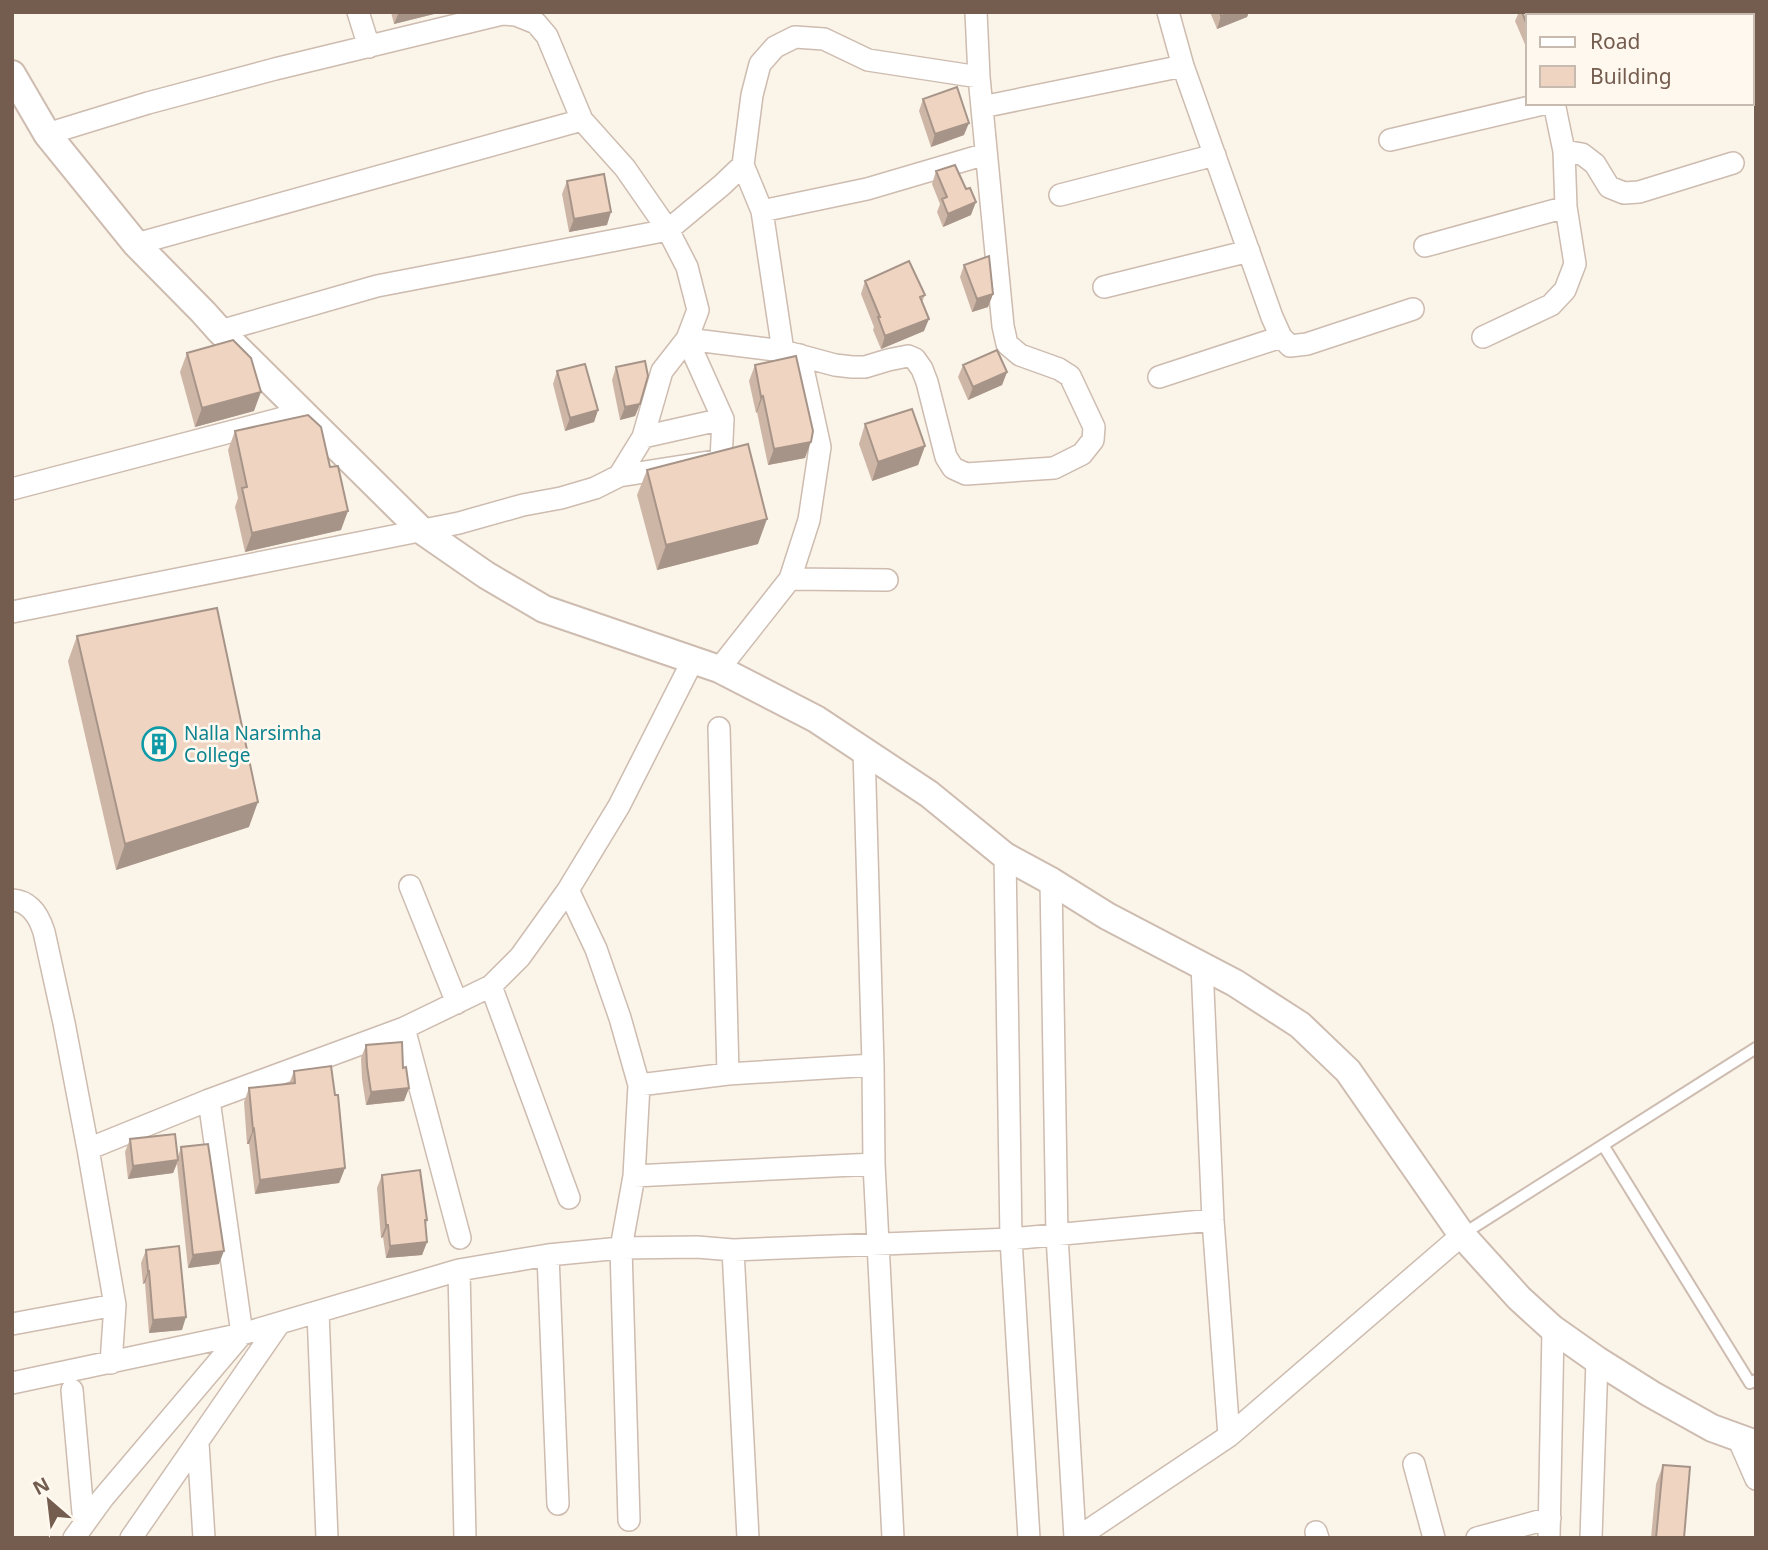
<svg xmlns="http://www.w3.org/2000/svg" width="1768" height="1550" font-family="'Noto Sans',sans-serif">
<style>
.lines{fill:none;stroke-linecap:round;stroke-linejoin:round}
.service-casing{stroke:#cdbcaf;stroke-width:14}
.minor-casing{stroke:#cdbcaf;stroke-width:24}
.tertiary-casing{stroke:#cdbcaf;stroke-width:30}
.service{stroke:#fff;stroke-width:10}
.minor{stroke:#fff;stroke-width:21}
.tertiary{stroke:#fff;stroke-width:26}
.wall{fill:#ceb6a7}
.shaded-wall{fill:#a79488}
.building{fill:#efd4c2;stroke:#a79488;stroke-width:2}
.labels{text-anchor:middle;dominant-baseline:central;stroke-width:5;stroke-linejoin:round;paint-order:stroke}
.culture-label{font-size:19px;fill:#0d838f;stroke:#fef8ef;text-anchor:start}
</style>
<rect width="100%" height="100%" fill="#fbf4e9"/>
<g class="lines">
<defs>
<path id="service" d="M1603,1145L1750,1383L1756,1380
M1463,1234L1756,1048"/>
<path id="minor" d="M358,12L369,47
M1168,12L1183,66
M1562,16V12
M982,107L1183,66L1272,317L1281,337L1290,346L1307,344L1413,309
M1390,140L1547,103
M1564,151L1582,154L1595,164L1609,187L1624,193L1639,192L1733,163
M743,165L752,95L760,64L775,47L795,37L824,39L868,60L979,77
M1060,195L1215,155
M762,211L867,189L986,154
M136,244L582,120
M1425,246L1566,207
M1104,287L1249,251
M220,331L377,286L668,230L722,185L743,165L762,211L783,351
M1483,337L1551,305L1565,290L1575,264L1566,207L1564,151L1554,103
M687,339L783,351L835,365L852,367H865L888,360L908,356L915,359L922,369L927,382L946,457L953,468L966,474L1054,468L1082,454L1093,440L1094,427L1070,376L1059,369L1020,355L1007,344L1003,326L979,77L976,12
M1159,377L1281,337
M643,437L723,419
M619,476L721,460L723,419L687,339
M12,489L302,413
M790,579L887,580
M12,612L459,523L523,505L561,498L595,488L619,476L643,437L662,371L687,339L698,310L687,267L668,230L625,168L582,120L547,36L536,23L516,15L502,14L275,69L148,103L47,134
M719,669L790,579L809,520L820,447L800,355
M719,728L728,1074
M864,749L873,1065L874,1164L893,1538
M1005,856L1011,1239L1029,1538
M1051,881L1057,1236L1075,1538
M410,886L457,1003
M12,900C30,901 39,916 44,932L64,1023L88,1149
M1202,965L1213,1220L1229,1436
M491,986L569,1198
M404,1028L460,1238
M639,1085L728,1074L873,1065
M634,1176L874,1164
M733,1250L1011,1239L1213,1220
M548,1255L558,1504
M459,1270L465,1538
M318,1312L327,1538
M12,1324L115,1305
M111,1363L115,1305L88,1149L209,1100L404,1028L491,986L520,957L568,890L619,806L693,660
M12,1383L242,1334L459,1270L548,1255L621,1248L634,1176L639,1085L620,1018L596,949L568,890
M72,1390L84,1524
M1738,1438L1756,1479
M198,1443L204,1538
M1414,1464L1434,1538
M629,1520L621,1248L697,1247L733,1250L748,1538
M1316,1532L1318,1538
M74,1538L103,1498L242,1334L209,1100
M131,1538L279,1324
M1077,1538L1229,1436L1462,1235
M1477,1538L1550,1518
M1549,1538L1553,1329
M1591,1538L1597,1360"/>
<path id="tertiary" d="M12,74L47,134L136,244L203,312L220,331L421,530L486,575L544,609L719,669L816,719L929,794L1005,856L1051,881L1107,916L1235,983L1300,1025L1348,1071L1462,1235L1519,1298L1553,1329L1597,1360L1651,1394L1712,1428L1756,1444"/>
</defs>
<use href="#service" class="service-casing"/>
<use href="#minor" class="minor-casing"/>
<use href="#tertiary" class="tertiary-casing"/>
<use href="#service" class="service"/>
<use href="#minor" class="minor"/>
<use href="#tertiary" class="tertiary"/>
</g>
<path class="wall" d="M391,12H442L394,24Z
M1210,12H1249L1247,17L1217,29Z
M1519,12H1557L1528,16V48L1527,49L1515,21Z
M923,99L964,135L931,147L919,111Z
M936,171L971,215L943,227L937,212L940,204L932,184Z
M567,181L607,225L569,232L562,194Z
M964,265L993,294L988,307L972,312L960,277Z
M865,281L925,295L922,302L924,331L881,349L873,330L874,327L861,294Z
M187,353L254,411L195,427L180,372Z
M755,365L805,458L768,465L757,412L756,413L749,381Z
M963,365L1007,372L1002,385L968,400L958,377Z
M616,367L640,404L635,416L620,420L612,380Z
M557,371L598,410L594,422L565,431L553,384Z
M865,424L925,446L918,465L872,481L859,444Z
M235,431L341,530L245,552L235,507L238,498L228,450Z
M647,470L758,544L657,570L637,495Z
M77,636L249,827L116,870L68,661Z
M366,1045L409,1088L404,1101L366,1105L362,1079L361,1058Z
M294,1071L345,1168L339,1183L255,1194L249,1144H247L244,1102L249,1088L289,1084Z
M130,1139L178,1157L181,1147L219,1264L188,1268L177,1164L173,1173L128,1179L125,1152Z
M382,1175L427,1220L426,1225L427,1242L422,1255L386,1258L383,1237L381,1238L377,1188Z
M146,1250L182,1330L149,1333L145,1283L143,1284L141,1263Z
M1663,1465L1684,1538H1651L1656,1484Z"/>
<path class="shaded-wall" d="M399,12H442L394,24Z
M1232,12H1249L1247,17L1217,29L1221,16Z
M969,123L964,135L931,147L935,134Z
M976,202L971,215L943,227L948,214Z
M611,212L607,225L569,232L574,219Z
M993,294L988,307L972,312L977,299Z
M929,319L924,331L881,349L885,336Z
M1007,372L1002,385L968,400L973,387Z
M261,392L254,411L195,427L202,408Z
M763,396L757,412L756,413L761,397Z
M640,404L635,416L620,420L625,407Z
M598,410L594,422L565,431L570,418Z
M811,442L805,458L768,465L774,449Z
M925,446L918,465L872,481L878,462Z
M348,511L341,530L245,552L252,533Z
M767,519L758,544L657,570L666,545Z
M258,802L249,827L116,870L125,844Z
M409,1088L404,1101L366,1105L371,1092Z
M254,1129L249,1144H247L253,1130Z
M178,1160L173,1173L128,1179L133,1166Z
M345,1168L339,1183L255,1194L260,1180Z
M386,1225H388L383,1237L381,1238Z
M427,1242L422,1255L386,1258L390,1246Z
M224,1251L219,1264L188,1268L193,1255Z
M148,1271H149L145,1283L143,1284Z
M186,1317L182,1330L149,1333L153,1320Z"/>
<path class="building" d="M1220,12H1232L1221,16Z
M1522,12H1557L1558,16H1528V28Z
M957,87L969,123L935,134L923,99Z
M955,165L966,189L970,188L976,202L948,214L942,199L947,197L936,171Z
M604,174L611,212L574,219L567,181Z
M989,256L993,294L977,299L964,265Z
M909,261L925,295L920,297L929,319L885,336L878,317H880L865,281Z
M233,340L251,358L261,392L202,408L187,353Z
M997,350L1007,372L973,387L963,365Z
M796,356L813,431L811,442L774,449L763,396L761,397L755,365Z
M645,361L648,376L640,404L625,407L616,367Z
M585,364L598,410L570,418L557,371Z
M912,409L925,446L878,462L865,424Z
M308,415L321,427L330,467L338,466L348,511L252,533L242,488L247,487L235,431Z
M748,444L767,519L666,545L647,470Z
M217,608L258,802L125,844L77,636Z
M402,1042L403,1068L406,1067L409,1088L371,1092L367,1066L366,1045Z
M331,1066L335,1095H338L345,1168L260,1180L254,1129L253,1130L249,1088L295,1083L294,1071Z
M175,1134L178,1160L133,1166L130,1139Z
M208,1144L224,1251L193,1255L181,1147Z
M420,1170L427,1220H425L427,1242L390,1246L388,1225H386L382,1175Z
M179,1246L186,1317L153,1320L149,1271H148L146,1250Z
M1663,1465L1690,1467L1684,1538H1656Z"/>
<defs>
<symbol id="building-ring" viewBox="-11 -11 22 22"><circle r="9.5" fill="#fef8ef" stroke="#0f9aa8" stroke-width="1.5"/><path d="M-4-6H4V6H1V3H-1V6H-4ZM-2.5-4.3h1.7v1.8h-1.7ZM.8-4.3h1.7v1.8H.8ZM-2.5-1h1.7V.8h-1.7ZM.8-1h1.7V.8H.8Z" fill="#0f9aa8"/></symbol>
</defs>
<g fill-rule="evenodd">
<use href="#building-ring" x="140" y="725" width="38" height="38"/>
</g>
<g class="labels">
<g class="culture-label">
<text x="184" y="733">Nalla Narsimha<tspan x="184" dy="22">College</tspan></text>
</g>
</g>
<rect width="1768" height="1550" fill="none" stroke="#745c4e" stroke-width="28"/>
<rect x="1526" y="14" width="228" height="91" fill="#fef8ef" stroke="#c7baaf" stroke-width="2"/>
<rect x="1540" y="37" width="35" height="10" fill="#ffffff" stroke="#c7baaf" stroke-width="2"/>
<text x="1590" y="49" font-size="21" fill="#745c4e">Road</text>
<rect x="1540" y="66" width="35" height="21" fill="#efd4c2" stroke="#c7baaf" stroke-width="2"/>
<text x="1590" y="84" font-size="21" fill="#745c4e">Building</text>
<g transform="translate(49 1501) rotate(332)" stroke="#fef8ef" stroke-width="5" paint-order="stroke">
<path d="M0-5L12 26L0 18L-12 26Z" fill="#745c4e"/>
<text y="-10" font-size="19" font-weight="bold" text-anchor="middle" fill="#745c4e">N</text>
</g>
</svg>
